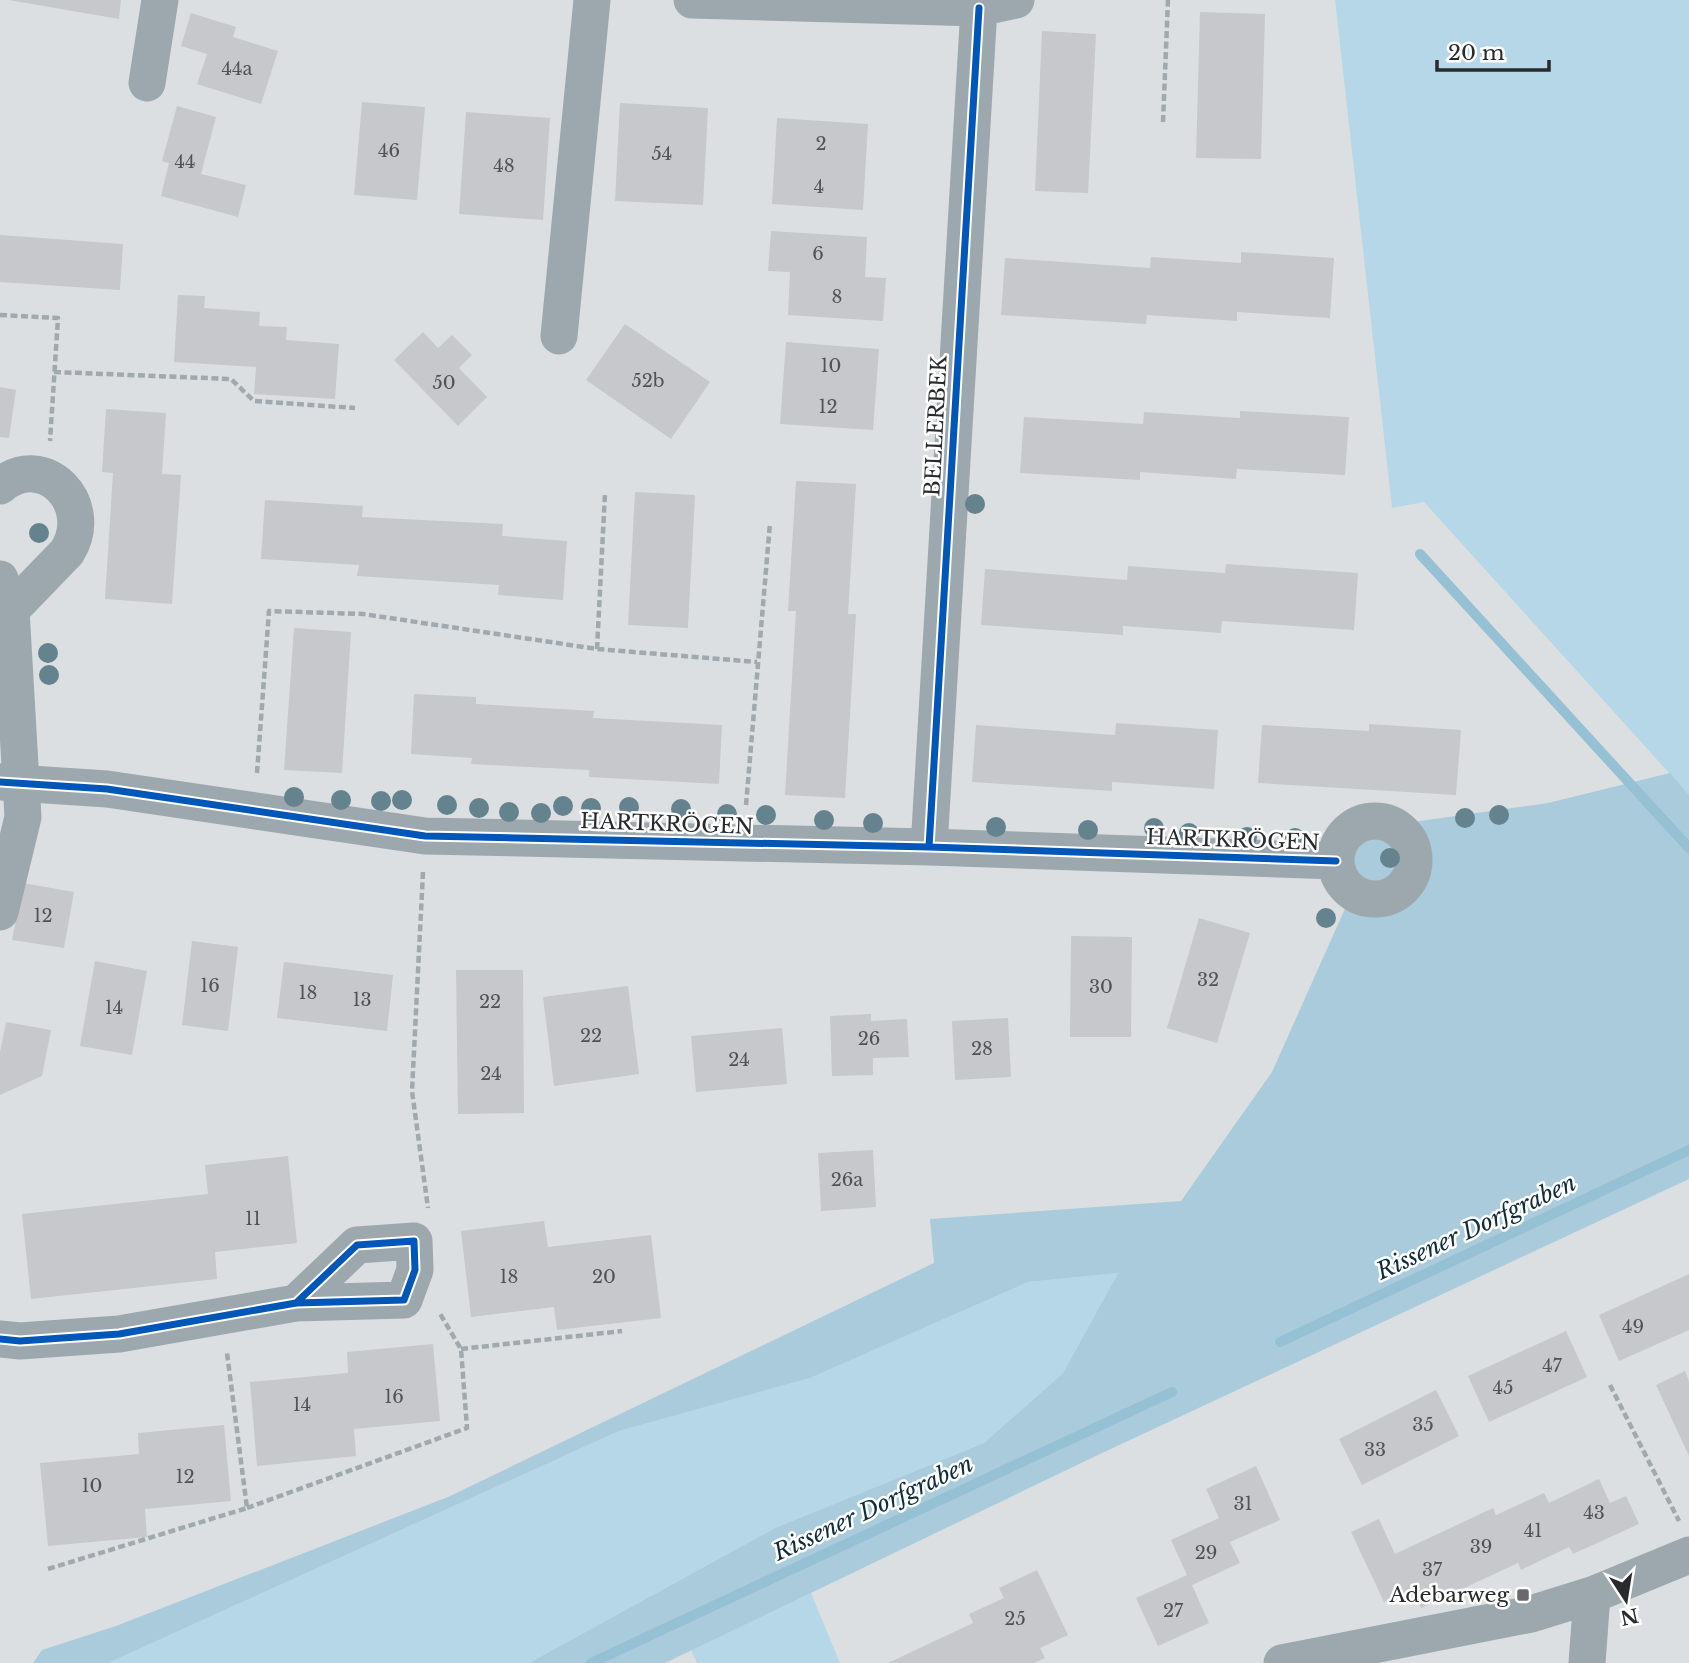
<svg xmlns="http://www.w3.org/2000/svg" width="1689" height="1663" font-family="'Libre Baskerville',serif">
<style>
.green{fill:#b6d7e8}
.forest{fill:#a9cbdb}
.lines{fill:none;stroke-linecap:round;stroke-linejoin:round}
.stream{stroke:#96c0d3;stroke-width:10}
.building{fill:#c6c8cb}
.path{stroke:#a0a9ad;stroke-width:4.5;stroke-dasharray:7 3.5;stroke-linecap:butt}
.minor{stroke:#9da8ae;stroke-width:37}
.cycleway-casing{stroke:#fff;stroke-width:11}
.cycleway{stroke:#0057b8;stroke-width:7}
.tree{fill:#64838e}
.poi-dot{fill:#67696b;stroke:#fff;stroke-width:2.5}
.labels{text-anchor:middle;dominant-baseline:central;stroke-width:5;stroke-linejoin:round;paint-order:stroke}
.number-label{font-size:18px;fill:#505254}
.street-label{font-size:21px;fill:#282a2b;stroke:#fff}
.poi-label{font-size:21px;fill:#282a2b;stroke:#fff;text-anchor:end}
.water-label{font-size:23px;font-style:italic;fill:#112d39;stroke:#fff}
</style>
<rect width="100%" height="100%" fill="#dcdfe2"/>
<path class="green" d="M1335,0H1689V795L1424,502L1392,508Z
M1118,1273L1063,1373L984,1443L775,1528L529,1663H108L619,1431L810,1378L1028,1282Z
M811,1593L840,1663H697L691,1650Z"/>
<path class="forest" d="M1670,773L1689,795V1179L1100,1454L665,1663H529L775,1528L984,1443L1063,1373L1118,1273L1028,1282L810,1378L619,1431L108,1663H33L42,1650L116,1626L448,1497L934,1263L930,1219L1181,1201L1272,1072L1352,893C1322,857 1343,811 1392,825L1548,803Z"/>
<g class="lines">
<path class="stream" d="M1420,554L1689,848
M1280,1342L1689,1150
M591,1663L1172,1392"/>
</g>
<path class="building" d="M9,0H121L119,19Z
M1200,12L1265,14L1261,159L1196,158Z
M191,13L236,27L233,37L278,51L261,104L197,84L207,54L181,46Z
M1042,31L1096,34L1088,193L1035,191Z
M362,102L425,107L417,200L354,195Z
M620,103L708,108L703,205L615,201Z
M177,106L216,117L201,174L246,185L238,217L161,196L169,163L162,161Z
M466,112L550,118L543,220L459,214Z
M777,118L868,124L863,210L772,204Z
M771,231L867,237L865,277L886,278L883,321L788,315L790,272L768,271Z
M0,235L123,244L120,290L0,282Z
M1241,252L1334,258L1330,318L1237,312V321L1147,315L1146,324L1001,315L1005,258L1150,268L1151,257L1241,263Z
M178,295L205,296L204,308L260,312L259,326L287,327L286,340L339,344L335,399L254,394L256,367L174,362Z
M625,324L710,382L671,439L586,380Z
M423,332L438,348L452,335L472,355L459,368L487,397L458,426L394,360Z
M786,342L879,349L873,430L780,424Z
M0,387L16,390L9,438L0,437Z
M106,409L166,413L162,474L181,475L172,604L105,599L113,473L102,472Z
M1240,411L1349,417L1345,475L1237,469L1236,479L1140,472V480L1020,473L1024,417L1143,424L1144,412L1240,418Z
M796,481L856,484L848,614H856L845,798L785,795L796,611H788Z
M635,492L695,495L688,628L628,625Z
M265,500L363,506L362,517L503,524L502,536L567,541L563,600L498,595L499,585L357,576L359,565L261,559Z
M1226,564L1358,573L1354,630L1222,621L1221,633L1123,626V635L981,625L985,569L1127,580L1128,566L1225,573Z
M294,628L351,632L342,773L284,770Z
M414,694L476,697V704L594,711L593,718L722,725L719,784L589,777V770L471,764L472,758L411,754Z
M1116,723L1218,730L1214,789L1112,782V791L972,782L976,725L1115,735Z
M1369,724L1461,730L1456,795L1258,783L1262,725L1369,731Z
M23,883L74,892L64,948L12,940Z
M1199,918L1250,933L1217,1043L1167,1028Z
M1071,936L1132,937L1131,1037H1070Z
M192,941L238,947L228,1031L182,1025Z
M95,961L147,971L132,1055L80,1046Z
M284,962L393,975L387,1031L277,1018Z
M456,970H523L524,1113L458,1114Z
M628,986L639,1074L554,1086L543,997Z
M871,1014V1021L907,1019L909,1057L873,1058V1075L832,1076L830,1016Z
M1008,1018L1011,1077L955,1080L952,1021Z
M6,1022L51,1030L42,1076L0,1095V1052Z
M782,1028L787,1084L696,1092L691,1036Z
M873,1150L876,1207L821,1211L818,1153Z
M288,1156L297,1243L215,1252L217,1279L31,1299L22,1214L208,1194L205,1165Z
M544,1221L548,1247L651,1235L661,1318L557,1330L554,1307L471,1317L461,1231Z
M1689,1274V1330L1619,1361L1599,1315Z
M1566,1331L1587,1377L1489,1422L1468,1376Z
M433,1344L440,1421L354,1429L356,1456L257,1466L250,1382L348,1373L347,1352Z
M1685,1371L1689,1381V1456L1656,1385Z
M1436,1390L1459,1436L1362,1485L1339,1439Z
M224,1425L231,1501L145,1509L147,1537L48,1546L40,1463L139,1454L138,1433Z
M1256,1466L1280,1520L1230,1542L1240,1563L1192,1585L1209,1623L1158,1646L1136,1598L1187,1575L1171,1540L1219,1518L1206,1489Z
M1599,1479L1610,1503L1626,1496L1639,1524L1573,1554L1569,1547L1521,1570L1518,1563L1421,1608L1412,1589L1384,1602L1351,1532L1379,1519L1395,1554L1493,1508L1496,1515L1544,1493L1549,1503Z
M1037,1570L1068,1635L1040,1648L1045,1658L1034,1663H888L973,1623L969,1614L1004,1598L999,1588Z"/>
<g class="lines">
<path class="path" d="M1163,122L1168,0
M0,315L58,318L50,441
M54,372L231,379L254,401L355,408
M597,649L605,493
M257,773L269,611L363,614L597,649L757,662
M746,805L770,523
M423,872L412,1091L428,1208
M461,1349L622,1331
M1610,1385L1679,1521
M247,1508L467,1428L461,1349L439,1312
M48,1569L247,1508L227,1353"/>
<path class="minor" d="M692,0L979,8L1016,0
M147,83L160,0
M559,336L592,0
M0,486C44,449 97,504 67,552L11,610
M0,579L11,610L23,817L0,912
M0,782L107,789L425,836L929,847L1336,861
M1336 860a39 39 0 1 1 78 0a39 39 0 1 1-78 0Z
M929,847L979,8
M0,1339L20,1341L119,1334L296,1303L404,1300L415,1270L414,1241L357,1245L296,1303
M1282,1663L1531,1614L1592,1595L1689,1555
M1587,1663L1592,1595"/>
<defs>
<path id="cycleway" d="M0,782L107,789L425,836L929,847L1336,861
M929,847L979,8
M0,1339L20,1341L119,1334L296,1303L404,1300L415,1270L414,1241L357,1245L296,1303"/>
</defs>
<use href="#cycleway" class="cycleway-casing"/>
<use href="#cycleway" class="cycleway"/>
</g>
<g class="tree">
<circle cx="975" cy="504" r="10"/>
<circle cx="39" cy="533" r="10"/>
<circle cx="48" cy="653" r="10"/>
<circle cx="49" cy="675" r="10"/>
<circle cx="294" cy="797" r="10"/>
<circle cx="341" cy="800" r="10"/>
<circle cx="402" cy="800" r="10"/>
<circle cx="381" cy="801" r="10"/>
<circle cx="447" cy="805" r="10"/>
<circle cx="563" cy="806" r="10"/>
<circle cx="629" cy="807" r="10"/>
<circle cx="479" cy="808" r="10"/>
<circle cx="591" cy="808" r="10"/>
<circle cx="681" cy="809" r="10"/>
<circle cx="509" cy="812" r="10"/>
<circle cx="541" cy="813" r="10"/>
<circle cx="727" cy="814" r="10"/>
<circle cx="766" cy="815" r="10"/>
<circle cx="1499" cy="815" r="10"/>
<circle cx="1465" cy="818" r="10"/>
<circle cx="824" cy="820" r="10"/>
<circle cx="873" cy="823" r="10"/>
<circle cx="996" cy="827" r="10"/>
<circle cx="1154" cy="828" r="10"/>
<circle cx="1088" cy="830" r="10"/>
<circle cx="1189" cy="833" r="10"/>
<circle cx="1247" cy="837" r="10"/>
<circle cx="1295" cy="838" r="10"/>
<circle cx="1390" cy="858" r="10"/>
<circle cx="1326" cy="918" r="10"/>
</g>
<rect class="poi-dot" x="1516" y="1588" width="14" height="14" rx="3.5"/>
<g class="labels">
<g class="number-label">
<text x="237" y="69">44a</text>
<text x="821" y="144">2</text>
<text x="389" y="151">46</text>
<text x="662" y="154">54</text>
<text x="185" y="162">44</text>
<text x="504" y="166">48</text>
<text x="819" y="187">4</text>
<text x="818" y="254">6</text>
<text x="837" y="297">8</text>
<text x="831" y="366">10</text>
<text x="648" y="381">52b</text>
<text x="444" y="383">50</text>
<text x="828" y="407">12</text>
<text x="43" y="916">12</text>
<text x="1208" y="980">32</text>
<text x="210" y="986">16</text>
<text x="1101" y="987">30</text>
<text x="308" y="993">18</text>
<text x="362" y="1000">13</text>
<text x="490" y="1002">22</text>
<text x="114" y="1008">14</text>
<text x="591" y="1036">22</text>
<text x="869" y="1039">26</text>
<text x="982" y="1049">28</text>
<text x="739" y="1060">24</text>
<text x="491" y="1074">24</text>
<text x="847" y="1180">26a</text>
<text x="253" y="1219">11</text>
<text x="509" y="1277">18</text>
<text x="604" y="1277">20</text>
<text x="1633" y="1327">49</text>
<text x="1552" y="1366">47</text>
<text x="1503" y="1388">45</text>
<text x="394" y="1397">16</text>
<text x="302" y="1405">14</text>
<text x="1423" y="1425">35</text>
<text x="1375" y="1450">33</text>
<text x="185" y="1477">12</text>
<text x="92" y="1486">10</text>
<text x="1243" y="1504">31</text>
<text x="1594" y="1513">43</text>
<text x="1533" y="1531">41</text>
<text x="1481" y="1547">39</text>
<text x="1206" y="1553">29</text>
<text x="1432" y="1570">37</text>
<text x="1173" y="1611">27</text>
<text x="1015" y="1619">25</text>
</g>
<g class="street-label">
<text transform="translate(936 426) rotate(-87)">BELLERBEK</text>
<text transform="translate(667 824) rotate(2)">HARTKRÖGEN</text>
<text transform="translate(1233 840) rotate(2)">HARTKRÖGEN</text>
</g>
<g class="poi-label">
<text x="1509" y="1595">Adebarweg</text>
</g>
<g class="water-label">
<text transform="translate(1476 1227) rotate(-25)">Rissener Dorfgraben</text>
<text transform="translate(873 1508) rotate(-25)">Rissener Dorfgraben</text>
</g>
</g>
<g transform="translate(1626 1600) rotate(168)" stroke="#ffffff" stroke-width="5" paint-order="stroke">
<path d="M0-5L12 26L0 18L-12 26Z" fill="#282a2b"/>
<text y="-10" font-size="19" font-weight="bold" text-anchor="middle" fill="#282a2b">N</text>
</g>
<path d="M1437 60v10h112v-10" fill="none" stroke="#282a2b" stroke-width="3.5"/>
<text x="1448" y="60" font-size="21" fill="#282a2b" stroke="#ffffff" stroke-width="5" paint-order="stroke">20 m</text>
</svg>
